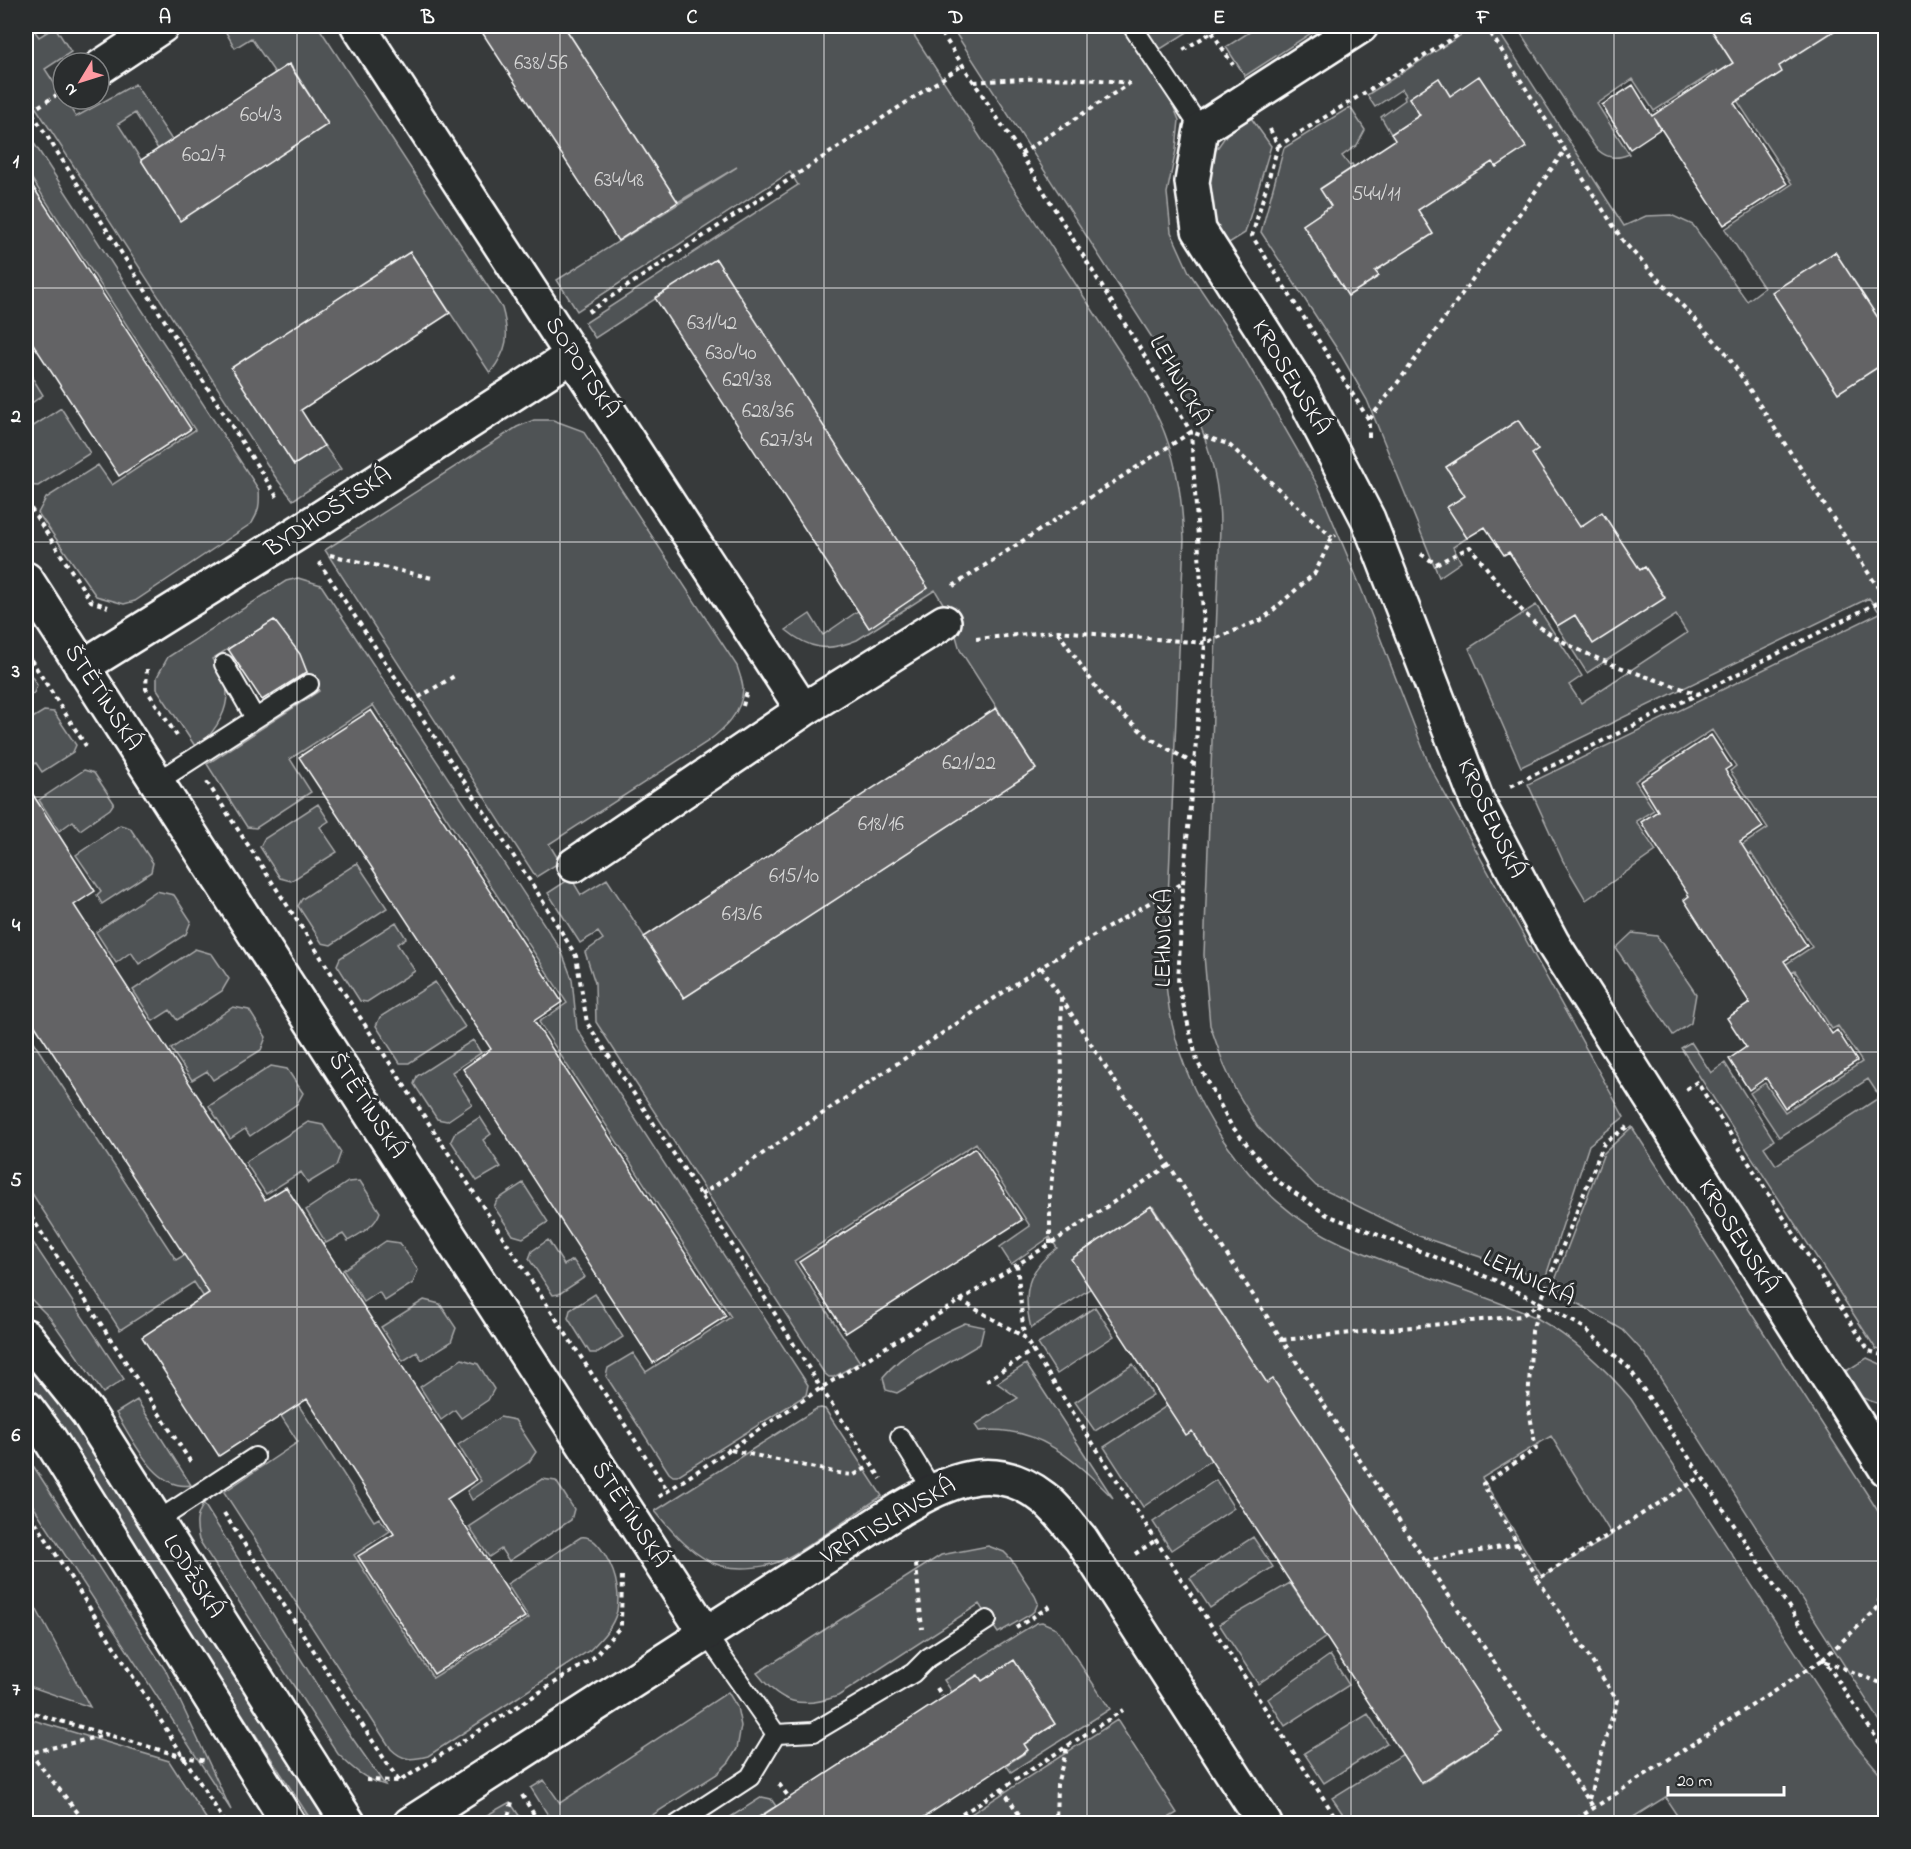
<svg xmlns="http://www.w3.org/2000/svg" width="1911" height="1849" font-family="'Indie Flower',sans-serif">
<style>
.green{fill:#505354;stroke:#a8a9aa;stroke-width:1.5;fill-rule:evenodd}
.building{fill:#636465;stroke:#fff;stroke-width:1.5}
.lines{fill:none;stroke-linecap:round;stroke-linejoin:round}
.service-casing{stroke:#fff;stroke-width:22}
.minor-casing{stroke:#fff;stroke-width:38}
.tertiary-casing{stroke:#fff;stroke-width:38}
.path{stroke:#fff;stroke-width:4;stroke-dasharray:4.5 4.5;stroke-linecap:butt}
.service{stroke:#2a2d2e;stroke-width:18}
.minor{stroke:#2a2d2e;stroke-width:33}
.tertiary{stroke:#2a2d2e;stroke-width:33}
.grid{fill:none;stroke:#fff;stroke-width:1.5;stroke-opacity:0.55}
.labels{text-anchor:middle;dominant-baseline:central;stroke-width:6;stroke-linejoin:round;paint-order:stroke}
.number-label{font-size:21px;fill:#d8d8d8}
.street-label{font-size:24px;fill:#fff;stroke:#2a2d2e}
.neatline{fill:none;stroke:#fff;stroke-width:2}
.grid-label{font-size:20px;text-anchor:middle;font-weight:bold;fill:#fff}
</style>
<rect width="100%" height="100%" fill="#373a3b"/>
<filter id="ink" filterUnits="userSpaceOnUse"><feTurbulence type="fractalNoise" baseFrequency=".0167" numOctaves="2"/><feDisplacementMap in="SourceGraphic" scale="12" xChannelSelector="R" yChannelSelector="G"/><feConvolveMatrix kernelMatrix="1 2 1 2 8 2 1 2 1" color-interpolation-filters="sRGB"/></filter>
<g filter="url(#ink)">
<path class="green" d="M26,26H31L39,37L55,27L71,52L45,69L76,117L135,84L172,140L158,149L135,113L118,124L180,220L328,124L290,64L275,73L251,38L235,48L224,29L230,26H318L502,308C510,336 508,350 490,373L410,252L232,368L294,465L324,445L341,469L293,500L276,478L31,100L26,96Z
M564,26H908L1138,380C1147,397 1158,415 1165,434C1178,468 1182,502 1184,539L1168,898C1166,930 1163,961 1167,993C1178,1095 1249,1202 1343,1244C1406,1272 1472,1290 1535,1317C1574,1339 1603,1366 1631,1399L1855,1744L1885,1779V1818L1877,1824L1682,1823L1666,1799L1667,1796L1624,1823H1349L1332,1798L1403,1754L1422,1784L1502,1731L1273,1379L1267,1383L1153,1207L1073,1258L1091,1288L1031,1328C1022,1292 1027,1270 1057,1248L1050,1237L1011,1264L1000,1247L1030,1226L976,1143L794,1261L860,1362L834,1377H829L824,1373L596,1022L595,983L585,952L603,939L598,932L580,943L548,893L571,878L581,895L607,879L684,998L1036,769L960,650L950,615L935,590L857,640C828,652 810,650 786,630L810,614L823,635L858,611L869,627L928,588L715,260L595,338L585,323L798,185L790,172L577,311L557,280L737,167L678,202ZM1551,1436L1612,1535L1542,1577L1482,1478Z
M951,26H1121L1168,93L1179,120L1176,150L1167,193L1171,232L1189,272L1230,333L1318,486L1361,588L1430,767L1624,1117L1589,1145L1545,1279L1419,1236L1316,1186L1257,1126L1235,1089L1224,1065L1210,1025L1204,955L1220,527C1220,476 1204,426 1180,381Z
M1143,26H1197L1159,50Z
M1259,26H1322L1245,76L1226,47Z
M1475,26H1495L1624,226L1646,216L1671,215L1693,225L1747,301L1764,288L1725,229L1792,184L1717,70L1654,111L1633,79L1597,104L1629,154C1615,160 1605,158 1595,147L1516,26H1709L1751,91L1778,66L1837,28L1835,26H1885V330L1835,252L1773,293L1838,393L1885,362V1351L1876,1349L1681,1048L1691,1042L1711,1073L1725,1063L1774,1140L1764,1147L1776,1165L1880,1097L1868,1079L1779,1137L1750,1093L1765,1083L1785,1112L1862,1062L1838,1026L1832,1029L1795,971L1789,974L1783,966L1812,947L1751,853L1745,856L1739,847L1768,828L1730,771L1736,766L1712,730L1635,781L1654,810L1636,821L1656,851L1586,900L1563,861L1528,784L1880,613L1869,598L1521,767L1469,648L1536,605L1582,676L1569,685L1581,703L1687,633L1676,615L1587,673L1557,626L1575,615L1593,643L1665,597L1645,567L1640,570L1602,513L1573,531L1532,454L1538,450L1518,420L1446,467L1465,496L1448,507L1467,538L1453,547L1461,562L1439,577L1367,400L1341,355L1261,232L1284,148L1350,107L1365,130L1357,145L1342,156L1349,165L1352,164L1354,167L1379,150L1391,168L1350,169L1321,188L1331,206L1303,225L1348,296L1379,276L1375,271L1433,234L1414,204L1492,162L1496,167L1525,148L1479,77L1450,96L1439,78L1409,98L1420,115L1391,134L1381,117L1405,100L1404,97L1406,95L1402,89L1375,107L1367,95Z
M1249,115L1271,146L1245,233L1216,251L1203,187L1211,157L1229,131Z
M26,131L259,490C260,503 259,512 252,523L135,601L124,604L96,596L38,513L46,498L98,465L112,485L195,430L26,170Z
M26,354L32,364L27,369L43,395L26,407Z
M61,408L90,453L38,486L26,485V431Z
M534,420H553L583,431L737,666C739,673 743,682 743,689C742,713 724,729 707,742L549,844L560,862L536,877L325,550L517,427Z
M298,578L321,585L561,950L572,979L577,1029L808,1385L806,1395L677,1476H673L669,1473L606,1376L608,1368L633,1353L646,1372L731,1317L539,1022L567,1003L373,705L290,759L311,792L256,828L247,827L207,764L319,691L274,620L212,659C216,666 222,673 225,680C233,708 215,731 197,749L157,689V677L168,657L286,581Z
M26,667L37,685L34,693L26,698Z
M44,711L54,712L76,745L73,752L42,772L36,763L26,769V722Z
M84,770L94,773L114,803L110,809L80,830L73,821L59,831L39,800Z
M318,804L329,821L320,827L337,852L291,881L280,878L260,847L264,839Z
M120,825L130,828L153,863L151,872L102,904L97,895L101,891L76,855Z
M357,863L387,908L331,945L322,943L298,906L302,899Z
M156,891L174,895L191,921L186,934L139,964L131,952L116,963L96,932Z
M396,922L406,938L397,944L415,971L367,1002L360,1001L337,965L340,958Z
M1632,933L1657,936L1696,994L1691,1023L1673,1035L1616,948Z
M195,949L212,954L229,979L222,991L177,1020L170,1010L153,1021L133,990Z
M435,982L465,1027L409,1063H400L376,1026L380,1017Z
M233,1007L249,1010L266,1037L261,1050L213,1080L207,1071L192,1080L171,1049Z
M26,1031L176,1260L196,1248L374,1521L379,1518L390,1531L354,1555L433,1678L529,1618L507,1584L581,1537C599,1534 615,1571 617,1587C618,1593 618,1604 617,1611C613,1627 602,1638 590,1650L428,1756C412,1760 403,1761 391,1749L224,1492L298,1442L194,1282L120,1330L26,1184Z
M473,1040L481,1053L452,1072L472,1104L447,1121L437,1119L414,1084L417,1076Z
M271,1066L287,1069L303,1093L297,1104L250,1136L245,1129L230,1139L209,1106Z
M480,1117L491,1134L483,1140L501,1167L477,1181L451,1141L455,1133Z
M308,1122L323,1125L341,1152L336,1166L308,1183L301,1172L266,1194L245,1162Z
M1632,1127L1885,1522V1729L1645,1354L1623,1330L1552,1288L1604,1153Z
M360,1181L380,1212C375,1227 361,1233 348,1241L343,1234L326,1243L306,1210L348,1182Z
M523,1183L548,1222L523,1238L513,1235L494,1207L497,1200Z
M26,1232L124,1379L103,1393L50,1318L26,1294Z
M548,1240L564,1265L573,1260L585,1277L559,1294L553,1295L529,1259L532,1251Z
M386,1241L400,1243L418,1270L413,1283L385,1301L379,1292L364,1302L343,1270Z
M595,1294L623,1337L598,1353H590L568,1318L570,1310Z
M424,1300L440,1304L456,1328L451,1342L422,1360L417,1352L403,1361L381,1327Z
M1095,1307L1114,1336L1057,1374L1038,1344Z
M965,1323L984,1327L980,1344L897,1393L886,1390L883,1377C903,1352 936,1336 965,1323Z
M26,1356L68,1415L329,1815L331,1820L329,1823H313L79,1462L26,1384Z
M1867,1358L1885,1366V1405C1861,1400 1854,1394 1838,1376Z
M462,1359L478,1364L494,1389L488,1400L461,1418L455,1410L441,1420L420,1387Z
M1026,1364L1113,1498C1075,1460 1037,1424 979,1431L975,1425L1018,1398L997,1383Z
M1133,1364L1153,1395L1095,1431L1075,1402Z
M137,1400L191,1485C156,1492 132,1438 116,1413Z
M1168,1405L1186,1434L1192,1431L1211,1460L1143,1507L1104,1447Z
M821,1408L825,1409L882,1496C851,1516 817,1542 785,1559C767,1568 741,1570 722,1566C696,1560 671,1531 655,1511L816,1409Z
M500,1417L515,1420L536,1452L529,1462L472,1500L467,1491L481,1481L458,1445Z
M34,1467L166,1671L231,1810L26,1495V1475Z
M542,1479L556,1481L574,1509L571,1520L509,1561L501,1549L489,1557L469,1527Z
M1216,1480L1234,1508L1171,1550L1153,1522Z
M204,1504L332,1709L385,1785C364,1779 353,1769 338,1754L199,1540C196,1526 195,1516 204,1504Z
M1253,1537L1273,1567L1210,1608L1190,1578Z
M988,1546L1004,1552L1011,1559L1035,1596L1038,1603L1035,1610L1031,1614L998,1633L979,1604L838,1696C801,1709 781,1704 757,1673L941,1555Z
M1290,1583L1326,1637L1258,1684L1219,1624Z
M26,1590L90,1707L26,1685Z
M1042,1622L1056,1628L1110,1709L1011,1772L1006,1765L1027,1752L1023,1745L1055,1724L1014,1661L982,1681L977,1675L952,1692L944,1680L1036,1623Z
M1330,1655L1349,1685L1285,1726L1268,1699Z
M728,1692L737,1707L741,1726L737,1749L729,1762L717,1774L640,1823H553L531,1788L544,1780L560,1803Z
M1368,1714L1387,1743L1324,1783L1304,1753Z
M26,1718L169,1761L209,1823H26Z
M1117,1720L1177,1813L1160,1823H957Z
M762,1797L771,1799L776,1806L749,1823H721Z
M510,1802L524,1823H473Z"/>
<path class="building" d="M478,26H564L678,202L618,241Z
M1709,26H1842L1779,66L1782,72L1734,103L1787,184L1724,225L1654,118L1660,129L1630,149L1602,105L1633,85L1652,116L1733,63Z
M289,64L328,124L180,221L141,160Z
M1479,76L1526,147L1496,167L1492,162L1418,210L1433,234L1375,271L1379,276L1348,296L1303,225L1331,206L1320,189L1395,140L1391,134L1420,115L1409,98L1439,78L1450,96Z
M26,176L191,429L119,476L26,333Z
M410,252L450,313L301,410L324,446L294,465L231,368Z
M1835,252L1886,330V362L1838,393L1772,292Z
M716,259L928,588L869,628L655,298Z
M1518,420L1538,450L1532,454L1580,527L1602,512L1640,570L1645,567L1665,598L1593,644L1575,615L1557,626L1509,552L1504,555L1485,527L1467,538L1447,507L1465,496L1446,467Z
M274,620L300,654L307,672L262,700L228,649Z
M996,708L1036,769L684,998L644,937Z
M371,710L562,1002L534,1021L726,1316L653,1363L463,1069L491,1049L299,757Z
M1711,735L1731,766L1725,770L1763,827L1740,842L1807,946L1784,961L1832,1034L1837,1030L1857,1061L1785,1108L1766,1078L1749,1090L1729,1059L1746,1047L1727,1018L1750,1003L1684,900L1689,896L1641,822L1658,811L1640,782Z
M26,784L95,891L74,905L265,1200L286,1187L476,1480L447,1499L525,1617L434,1674L358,1556L394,1534L307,1399L219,1456L142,1337L209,1293L26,1012Z
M975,1148L1022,1220L846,1333L799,1262Z
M1151,1206L1267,1383L1273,1379L1502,1731L1421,1783L1192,1431L1186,1435L1071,1259Z
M1014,1660L1055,1724L1024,1744L1028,1750L924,1817L914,1824H749L978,1675L982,1681Z"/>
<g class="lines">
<defs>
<path id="service" d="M1132,26L1201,129
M224,664L255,718
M157,782L309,684
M900,1437L933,1491
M157,1521L255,1457
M706,1634L776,1734
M678,1824L750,1777L776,1734L814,1732L913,1673L928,1658L987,1620"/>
<path id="minor" d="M358,26L803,710
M1361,26L1201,129L1192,182L1199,230L1299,387L1368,519L1478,803L1552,942L1886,1469
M99,68L162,26
M26,579L706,1634
M82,667L299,532L573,355
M574,865L803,710L944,622
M410,1824L900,1509C949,1481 993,1458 1044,1498C1058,1509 1069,1525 1081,1539L1265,1824"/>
<path id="tertiary" d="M26,1336L88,1413L349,1824
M26,1407L49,1438L289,1824"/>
</defs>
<use href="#service" class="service-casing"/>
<use href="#minor" class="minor-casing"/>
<use href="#tertiary" class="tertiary-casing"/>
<path class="path" d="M937,26L1021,154L1191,432L1205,643L1183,883L1178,983L1197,1061L1231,1125L1276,1180L1327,1215L1497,1281L1540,1303L1583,1327L1629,1368L1879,1742L1886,1749
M1486,26L1623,241L1726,353L1886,600
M1212,32L1233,65
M1183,50L1222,26
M974,82C1026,78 1077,76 1128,83
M26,108L31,111L279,500
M31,111L63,91
M1270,129L1278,146L1473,26
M1278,146L1252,236L1369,420
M1021,154L1133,81
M588,312L963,65
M1369,437V420L1411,365L1565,150
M26,501L91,601L108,607
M1421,554L1436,564L1470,547C1490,571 1519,613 1544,630C1590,661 1647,676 1698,694
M330,555L432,578
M319,562L536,890L576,956L587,1023L701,1195L821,1388L881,1479
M953,586L1191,432L1228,444L1332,537
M1058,632L1104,699L1148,737L1194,764
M976,639L1058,631L1205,643L1263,619L1315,573L1332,537L1336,535
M26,652L86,746
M147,669L146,689L177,736
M411,702L456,675
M743,706L747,690
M207,782L668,1491
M1511,786L1698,694L1885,599
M1041,967L1425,1561L1594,1808
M1686,1089L1697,1082L1869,1351L1886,1356
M701,1195L1041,967L1183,883
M26,1209L192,1464
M1050,1244V1196L1062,1088L1061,997
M1017,1264L1024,1337
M960,1300L1024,1337L1340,1824
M1540,1304L1532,1331L1528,1404L1536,1449L1483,1484L1538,1579L1701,1477
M1282,1340L1521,1316L1540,1303L1604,1143L1627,1127
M986,1381L1033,1350
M731,1450L843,1474L854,1475L872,1465
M659,1497L821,1388L1050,1244L1168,1166
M26,1507L226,1824
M224,1513L400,1783
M1135,1554L1156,1540
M1425,1561L1518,1544
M916,1564L922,1629
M1538,1579L1617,1700L1589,1799
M1886,1581L1876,1610L1822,1660L1886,1685
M1016,1628L1053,1604
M937,1688L942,1696
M26,1711L184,1757L207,1761
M30,1753L87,1824
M26,1755L30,1753L105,1735
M366,1780L400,1781L592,1659L621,1626L622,1573
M779,1784L788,1796
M1002,1788L1025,1824
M522,1795L540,1824
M506,1824L512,1802
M947,1824L1123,1710
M1056,1824L1057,1784L1068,1745
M1569,1824L1822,1660"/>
<use href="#service" class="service"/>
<use href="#minor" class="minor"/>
<use href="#tertiary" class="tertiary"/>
</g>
</g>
<path class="grid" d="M297,26V1824M560,26V1824M824,26V1824M1087,26V1824M1351,26V1824M1614,26V1824M26,288H1886M26,542H1886M26,797H1886M26,1052H1886M26,1307H1886M26,1561H1886"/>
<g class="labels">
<g class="number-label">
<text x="541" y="64">638/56</text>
<text x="261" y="116">604/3</text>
<text x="204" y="156">602/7</text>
<text x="619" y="181">634/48</text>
<text x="1376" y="195">544/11</text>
<text x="712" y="324">631/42</text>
<text x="731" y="354">630/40</text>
<text x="747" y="381">629/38</text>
<text x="768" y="412">628/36</text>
<text x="786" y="441">627/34</text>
<text x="969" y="764">621/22</text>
<text x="881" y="825">618/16</text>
<text x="794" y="877">615/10</text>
<text x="742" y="915">613/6</text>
</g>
<g class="street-label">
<text transform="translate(581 368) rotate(57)">SOPOTSKÁ</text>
<text transform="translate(1290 378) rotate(59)">KROSENSKÁ</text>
<text transform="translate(1178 381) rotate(61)">LEHNICKÁ</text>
<text transform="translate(329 513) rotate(-33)">BYDHOŠŤSKÁ</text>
<text transform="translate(102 698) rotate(57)">ŠTĚTÍNSKÁ</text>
<text transform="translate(1490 819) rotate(65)">KROSENSKÁ</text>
<text transform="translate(1165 938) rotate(-89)">LEHNICKÁ</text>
<text transform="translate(366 1106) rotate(57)">ŠTĚTÍNSKÁ</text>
<text transform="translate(1737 1237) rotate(58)">KROSENSKÁ</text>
<text transform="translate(1528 1279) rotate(26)">LEHNICKÁ</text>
<text transform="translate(629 1515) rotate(57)">ŠTĚTÍNSKÁ</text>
<text transform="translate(889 1522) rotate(-30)">VRATISLAVSKÁ</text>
<text transform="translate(192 1577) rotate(58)">LODŽSKÁ</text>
</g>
</g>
<rect width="1911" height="1849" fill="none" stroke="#2a2d2e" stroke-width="66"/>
<g transform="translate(81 81) rotate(232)"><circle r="28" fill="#2a2d2e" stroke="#7f8182" stroke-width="1.5"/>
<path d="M0-4.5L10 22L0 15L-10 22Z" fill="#ff9aa2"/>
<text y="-9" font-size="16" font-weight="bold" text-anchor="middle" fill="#ffffff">N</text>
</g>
<path d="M1668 1786v9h116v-9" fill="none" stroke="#ffffff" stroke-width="3"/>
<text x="1677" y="1786" font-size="18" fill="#ffffff" stroke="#2a2d2e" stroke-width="4.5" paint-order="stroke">20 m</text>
<rect x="33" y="33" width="1845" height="1783" class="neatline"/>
<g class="grid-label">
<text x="165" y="23">A</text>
<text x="428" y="23">B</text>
<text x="692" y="23">C</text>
<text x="956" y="23">D</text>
<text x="1219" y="23">E</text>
<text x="1483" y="23">F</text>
<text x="1746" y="23">G</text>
<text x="16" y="167">1</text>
<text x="16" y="422">2</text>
<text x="16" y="677">3</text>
<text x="16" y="931">4</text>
<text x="16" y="1186">5</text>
<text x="16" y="1441">6</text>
<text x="16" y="1695">7</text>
</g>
</svg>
